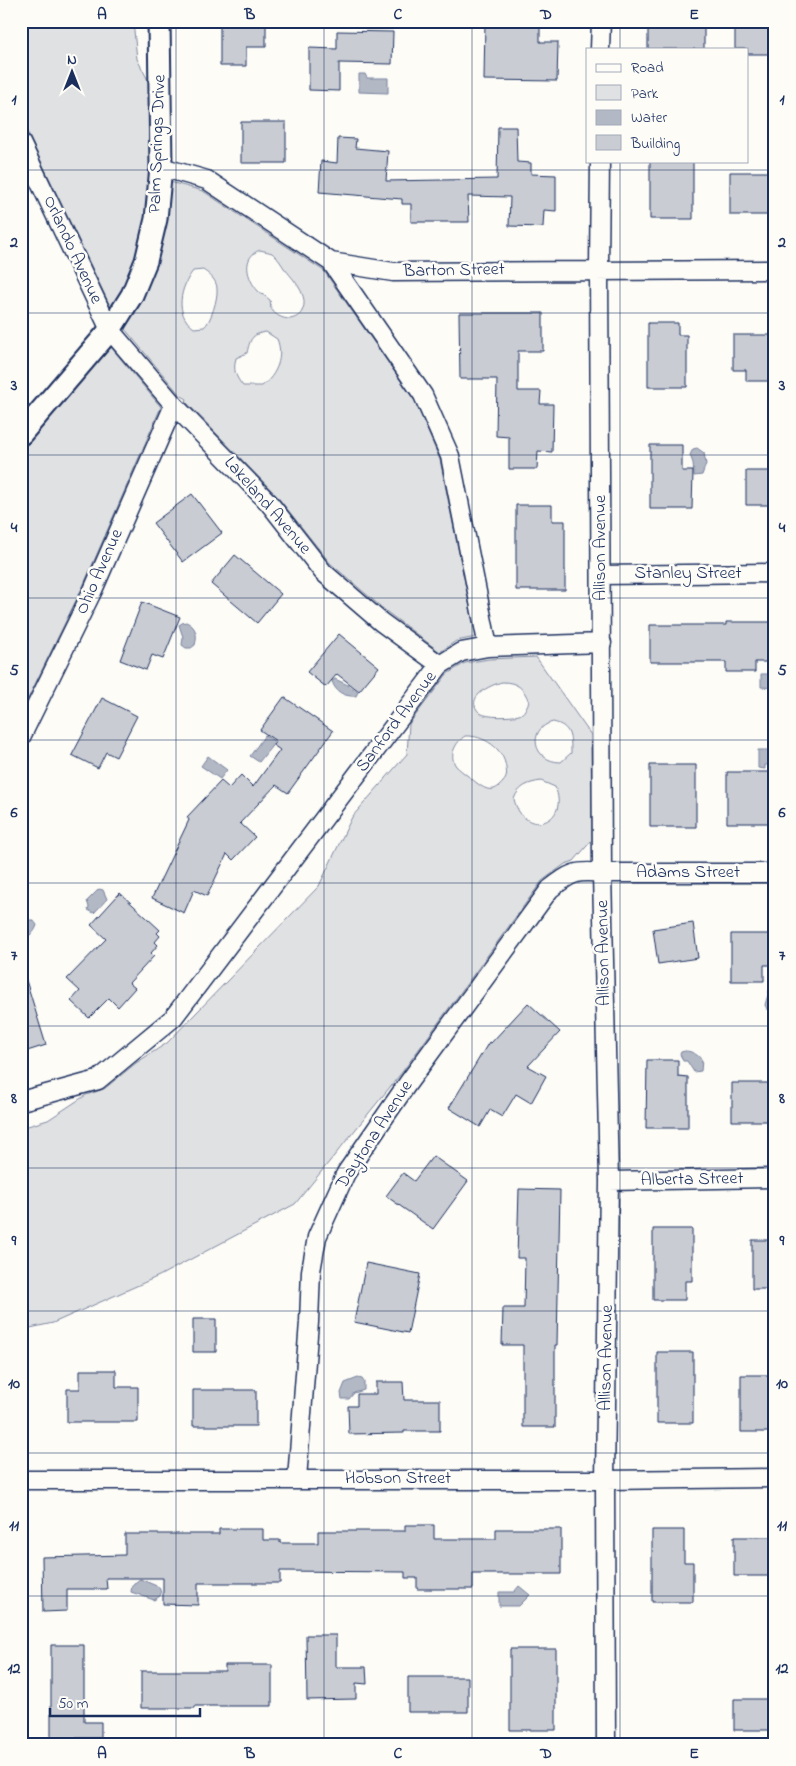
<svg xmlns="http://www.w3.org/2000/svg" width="796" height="1766" font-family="'Indie Flower',sans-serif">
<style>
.green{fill:#e0e1e3;stroke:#7e88a0;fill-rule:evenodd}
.water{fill:#b3b8c5;stroke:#76819c}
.building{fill:#c9ccd3;stroke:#1b2f5e}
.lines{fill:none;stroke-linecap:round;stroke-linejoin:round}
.minor-casing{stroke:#1b2f5e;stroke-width:21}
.tertiary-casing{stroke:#1b2f5e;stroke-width:25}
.minor{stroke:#fdfcf7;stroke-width:18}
.tertiary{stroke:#fdfcf7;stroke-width:21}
.grid{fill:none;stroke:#1b2f5e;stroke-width:1;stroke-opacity:0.55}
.labels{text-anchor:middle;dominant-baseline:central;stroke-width:5;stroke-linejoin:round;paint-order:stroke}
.street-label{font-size:18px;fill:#1b2f5e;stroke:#fdfcf7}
.neatline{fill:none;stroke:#1b2f5e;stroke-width:2}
.grid-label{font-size:16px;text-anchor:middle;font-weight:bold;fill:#1b2f5e}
</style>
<rect width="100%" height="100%" fill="#fdfcf7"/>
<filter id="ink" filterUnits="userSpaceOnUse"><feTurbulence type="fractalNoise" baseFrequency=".02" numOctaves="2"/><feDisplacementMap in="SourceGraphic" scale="10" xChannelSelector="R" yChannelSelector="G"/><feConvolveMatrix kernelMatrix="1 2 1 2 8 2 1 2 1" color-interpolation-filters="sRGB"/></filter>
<g filter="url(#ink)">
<path class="green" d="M21,21H133L137,59L150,84L151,166L146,217L137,257L123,289L111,308L21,119Z
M170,182L203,191L324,271L415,401L440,460L476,637L456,641L440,652L387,612L330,563L276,495L186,402L187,399L180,395L124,328C130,319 137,309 142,299C160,261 166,223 170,182ZM260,250C264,251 269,252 272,253C276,256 281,263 284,268C293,279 310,296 302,311C300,316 295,318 290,319C283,319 274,315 271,308C270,306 271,303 270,300C267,297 261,294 258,291C247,279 241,257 260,250ZM203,270C209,274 217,280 217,289C218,298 211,322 204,327L194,328C174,314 180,288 193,271ZM266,332L277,339C284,356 277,375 262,386H243C235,376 233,370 236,358L247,353C250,340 251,334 266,332Z
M110,346L161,407L84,584L21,713V451Z
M536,657L591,735L592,840L574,861L565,864L542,881L403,1071L295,1204L159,1276L53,1323L21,1330V1128L48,1120L86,1095L104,1089L136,1063L167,1043L319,886L352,817L407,754L409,724L447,674L465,663L489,659ZM502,682C517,682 524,688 529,702C526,707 525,713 519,715C511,717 487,718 480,713C463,698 490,685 502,682ZM553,722C571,726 571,737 571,753L561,762C532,762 527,728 553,722ZM465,736C483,735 504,748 506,768C507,774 507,778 503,782C501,785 497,788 494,789C485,792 475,781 468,776C464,773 459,769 456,766C448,755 456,742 465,736ZM541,781L555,787C571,824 523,839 514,799C519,786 528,783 541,781Z"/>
<path class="water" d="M359,74H365L367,78H388V93L359,92Z
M697,448L704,453L706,464L702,475L694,476L693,463L690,455L693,449Z
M186,622C196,626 198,635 195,645L191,648H186L182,645L183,637L179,625L182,623Z
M761,674H775V688L761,687Z
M335,679C343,683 350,685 358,692L356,696C345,697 335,692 332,681Z
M265,735L275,742L259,762L250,756Z
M758,750H775V765H765V769L758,768Z
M208,756L227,770L220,779L201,766Z
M99,889L103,890L107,899L94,913L88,910L89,907L87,901Z
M30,920H33L37,925C34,934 30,936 21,938V924Z
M775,981V1011L767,1009L765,1005L771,984Z
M685,1051C692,1051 698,1055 702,1060L701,1071L694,1072L687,1061H683L680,1054L681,1052Z
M358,1378L362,1379L364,1382V1390L354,1393L349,1399H342L341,1393L345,1383Z
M140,1579L159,1587L161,1593L160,1596L154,1600L131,1592L132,1585Z
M519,1586L530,1595L519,1606H499V1592H514Z"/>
<path class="building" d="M220,21H266V47H246V66H220Z
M485,21H540V42H558L557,81L484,80Z
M648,21H704V49H648Z
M735,21H775V54H747V49H735Z
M337,31L393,32L392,64L339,63V91L309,90V48L337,49Z
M241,122H286V163H241Z
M498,127H516L517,162L531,163V174L556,175V211L544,210L543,227L509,226L510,197L468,196L469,222H411V204H402V199L319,192L321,161L337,163L338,138L356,139L355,148L388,151L386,181L497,179Z
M650,161H693V219H650Z
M730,172H773L775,215H730Z
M459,313H543V351H518V391H541L540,404H553L552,452L538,451L537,469H509V437L496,436L497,379H460Z
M648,323H678V335H687V387H648Z
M733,335H775V381H746V370H733Z
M650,445H682V471H693L692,509H650Z
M746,471H775V505H746Z
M192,494L222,533L183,562L153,523Z
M516,505H552V521H565V590H516Z
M235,555L281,594L257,623L211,584Z
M142,602L180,617L163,659L152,655L146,670L120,660Z
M726,622H775L773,662H755V672H726V662H650V625H726Z
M339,634L379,667L359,691L337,674L326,687L307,672Z
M284,697L333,731L288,793L276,785L240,823L255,837L233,860L227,854L207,896L194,890L184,913L152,898L189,820L187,817L221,781L229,788L241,775L253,787L280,750L273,745L276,741L260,730Z
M102,698L137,716L116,757L106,752L98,768L72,755Z
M650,765H696V827H650Z
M727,772H775V823H727Z
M120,893L160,930L157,933L160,936L155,942L158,945L151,953L154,956L129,983L135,988L118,1007L109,998L89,1018L71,1001L80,991L67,979L106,939L91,925Z
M693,923L698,958L658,964L653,929Z
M731,934H775V965H764V981H731Z
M25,977L46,1045L21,1053V978Z
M528,1003L560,1032L528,1066L546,1076L531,1103L516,1094L502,1117L490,1110L480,1127L449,1108L489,1042L491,1043Z
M647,1060H678V1076L688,1077V1128H646Z
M732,1083H775V1121H732Z
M433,1156L468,1181L433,1229L386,1196L403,1173L414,1181Z
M519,1189L560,1190L557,1345H555V1427H523V1345H502L503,1308H524L525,1258H517Z
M653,1229H692V1281H685V1300H653Z
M752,1240H775V1289H752Z
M366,1263L420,1274L408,1333L354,1322Z
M193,1319H216V1352H193Z
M657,1352H693V1423H657Z
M80,1370H116V1387H138V1422H67V1389H80Z
M741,1375H769V1390H775V1432H741Z
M376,1382H403L404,1400H440V1431H404V1433L349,1434L348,1406H357V1394H376Z
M193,1390H256V1426H193Z
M405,1525H434V1539H496V1529H561V1574H473V1589H417V1578H405V1572L280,1571V1583H198V1605L163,1604V1578H106L107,1589H67V1611L43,1612L42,1557L125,1555V1534H219V1529H263V1540H280V1543H318V1531H405Z
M652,1530H684V1562H693V1602H652Z
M734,1537H775V1576H734Z
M306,1635H336V1667H366L367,1684L356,1683V1699L307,1700Z
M51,1645H84V1722H101V1738H51Z
M510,1649H556V1730H510Z
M225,1665H272V1706H195V1708H141V1671H225Z
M408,1677H468V1712H408Z
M734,1699H775V1730H734Z"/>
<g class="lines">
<defs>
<path id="minor" d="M600,49L601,21
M21,143L110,330L174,405L269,503L323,572L381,622L440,665
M600,161L599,270L602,873L609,1181L605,1480L606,1745
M161,167L207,180L331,262L393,272L775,270
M331,262L423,395L450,456L488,647
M601,575L775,573
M21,737L93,590L174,405
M21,1101L98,1080L173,1018L440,665L461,652L488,647L602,643
M609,1181L775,1178
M297,1479L309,1322L311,1271L317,1237L346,1173L408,1083L550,889C571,873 575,870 602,873H775
M21,1480H605L775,1478"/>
<path id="tertiary" d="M21,434L110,330L132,295L146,261L156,219L161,167L159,21"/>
</defs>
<use href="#minor" class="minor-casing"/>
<use href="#tertiary" class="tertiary-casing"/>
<use href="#minor" class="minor"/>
<use href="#tertiary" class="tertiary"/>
</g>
</g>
<path class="grid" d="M176,21V1745M324,21V1745M472,21V1745M620,21V49M620,161V1745M21,170H775M21,313H775M21,455H775M21,598H775M21,740H775M21,883H775M21,1026H775M21,1168H775M21,1311H775M21,1453H775M21,1596H775"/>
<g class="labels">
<g class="street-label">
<text transform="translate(158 144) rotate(-88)">Palm Springs Drive</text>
<text transform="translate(72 250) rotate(65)">Orlando Avenue</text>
<text transform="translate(454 271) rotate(-1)">Barton Street</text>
<text transform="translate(267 506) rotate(49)">Lakeland Avenue</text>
<text transform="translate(601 548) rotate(-90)">Allison Avenue</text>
<text transform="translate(100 572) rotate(-66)">Ohio Avenue</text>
<text x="688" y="574">Stanley Street</text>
<text transform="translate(397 722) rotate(-53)">Sanford Avenue</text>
<text x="688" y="873">Adams Street</text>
<text transform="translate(604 953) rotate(-91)">Allison Avenue</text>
<text transform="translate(375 1135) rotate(-57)">Daytona Avenue</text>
<text transform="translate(692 1180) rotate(-1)">Alberta Street</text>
<text transform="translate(607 1358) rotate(-89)">Allison Avenue</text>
<text x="398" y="1479">Hobson Street</text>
</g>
</g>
<rect width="796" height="1766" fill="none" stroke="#fdfcf7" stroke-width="55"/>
<rect x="586" y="48" width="162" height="115" fill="#fdfcf7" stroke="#a3aaba"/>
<rect x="596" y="64" width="25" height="8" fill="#fdfcf7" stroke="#a3aaba"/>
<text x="631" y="72" font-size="15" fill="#1b2f5e">Road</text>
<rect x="596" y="85" width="25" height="15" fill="#e0e1e3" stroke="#a3aaba"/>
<text x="631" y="98" font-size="15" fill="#1b2f5e">Park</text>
<rect x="596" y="110" width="25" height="15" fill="#b3b8c5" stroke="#a3aaba"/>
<text x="631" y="122" font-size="15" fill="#1b2f5e">Water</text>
<rect x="596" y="135" width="25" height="15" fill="#c9ccd3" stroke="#a3aaba"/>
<text x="631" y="148" font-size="15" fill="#1b2f5e">Building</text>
<g transform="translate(72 72)" stroke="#fdfcf7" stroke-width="4" paint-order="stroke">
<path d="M0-4L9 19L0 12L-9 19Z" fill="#1b2f5e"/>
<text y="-8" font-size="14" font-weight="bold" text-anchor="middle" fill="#1b2f5e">N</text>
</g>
<path d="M50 1708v8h150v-8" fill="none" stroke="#1b2f5e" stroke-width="2.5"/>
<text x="58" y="1708" font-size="15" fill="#1b2f5e" stroke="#fdfcf7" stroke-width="4" paint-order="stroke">50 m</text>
<rect x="28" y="28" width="740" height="1710" class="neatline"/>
<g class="grid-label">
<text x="102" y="19">A</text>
<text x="250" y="19">B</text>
<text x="398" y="19">C</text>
<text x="546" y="19">D</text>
<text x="694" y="19">E</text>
<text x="14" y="104">1</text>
<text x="782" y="104">1</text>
<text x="14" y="247">2</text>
<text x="782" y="247">2</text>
<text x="14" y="390">3</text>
<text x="782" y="390">3</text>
<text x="14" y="532">4</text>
<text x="782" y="532">4</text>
<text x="14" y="675">5</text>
<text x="782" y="675">5</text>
<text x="14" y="817">6</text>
<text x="782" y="817">6</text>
<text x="14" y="960">7</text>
<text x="782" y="960">7</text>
<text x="14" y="1103">8</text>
<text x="782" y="1103">8</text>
<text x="14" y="1245">9</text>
<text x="782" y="1245">9</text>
<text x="14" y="1388">10</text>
<text x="782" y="1388">10</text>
<text x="14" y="1530">11</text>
<text x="782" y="1530">11</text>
<text x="14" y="1673">12</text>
<text x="782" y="1673">12</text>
<text x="102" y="1758">A</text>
<text x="250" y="1758">B</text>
<text x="398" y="1758">C</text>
<text x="546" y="1758">D</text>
<text x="694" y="1758">E</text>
</g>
</svg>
